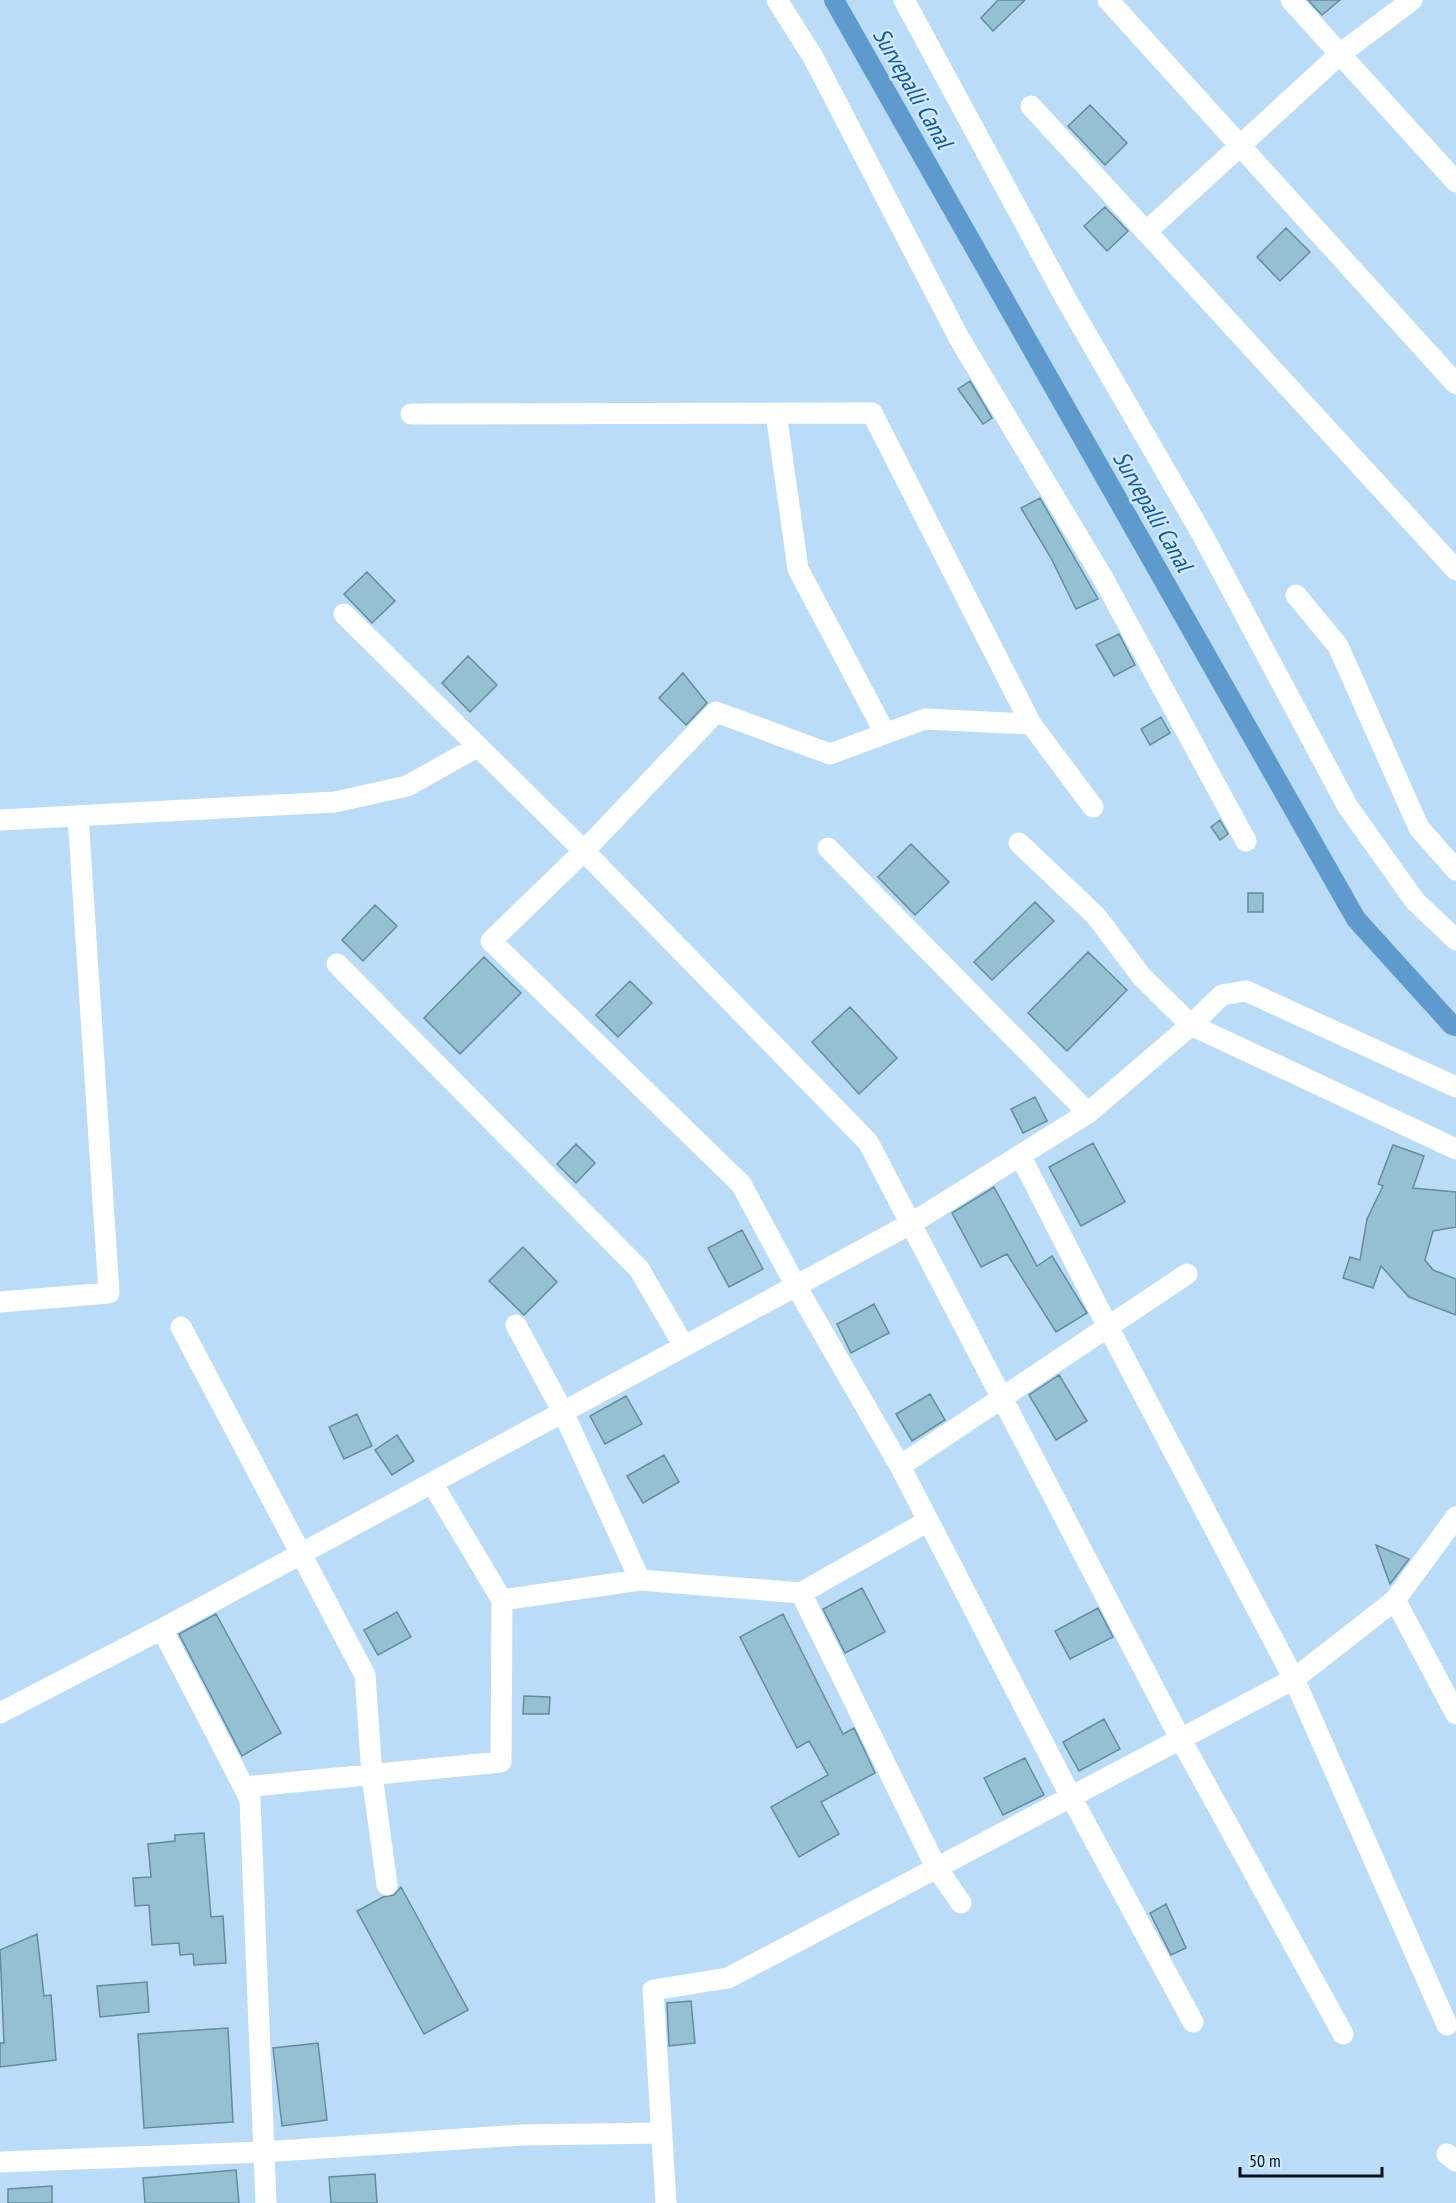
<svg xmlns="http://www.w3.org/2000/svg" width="1456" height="2203" font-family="'PT Sans Narrow',sans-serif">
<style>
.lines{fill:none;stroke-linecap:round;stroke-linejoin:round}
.canal{stroke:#5e9bcc;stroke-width:20}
.building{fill:#95c0d1;stroke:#638c9d;stroke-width:1.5}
.street{stroke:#fff;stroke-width:21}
.labels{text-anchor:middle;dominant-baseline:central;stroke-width:5;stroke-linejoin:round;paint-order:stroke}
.water-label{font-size:24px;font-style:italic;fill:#155b8a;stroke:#cee8fe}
</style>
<rect width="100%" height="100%" fill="#bbdcf7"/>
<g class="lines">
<path class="canal" d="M834,0L1356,919L1452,1025L1456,1026"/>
</g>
<path class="building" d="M998,0H1025L993,31L981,18Z
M1308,0H1340L1322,15Z
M1090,105L1127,143L1105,165L1068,126Z
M1105,207L1128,231L1107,251L1084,226Z
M1286,228L1310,252L1280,281L1257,257Z
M970,381L992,418L983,424L958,389Z
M1040,498L1098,599L1076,609L1051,558L1021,508Z
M367,572L395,601L372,623L344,594Z
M1119,634L1135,665L1114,676L1096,645Z
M468,656L497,685L470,712L442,683Z
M683,673L707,703L686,725L659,698Z
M1161,717L1170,733L1150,745L1141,729Z
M1220,820L1228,834L1220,840L1211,827Z
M911,844L949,882L915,915L878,877Z
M1248,893H1263V912H1248Z
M1035,902L1054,921L992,980L974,962Z
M375,905L397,926L363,961L342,940Z
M1088,952L1127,990L1067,1051L1028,1013Z
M484,957L521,993L460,1054L424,1018Z
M630,981L652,1003L618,1037L596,1015Z
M850,1007L897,1058L859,1094L812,1042Z
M1035,1097L1047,1121L1023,1133L1011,1109Z
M1093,1143L1125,1202L1081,1226L1049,1167Z
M576,1144L595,1163L576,1183L557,1164Z
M1393,1145L1424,1156L1413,1188L1456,1192V1227L1433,1231L1425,1260L1433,1270L1456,1279V1315L1409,1297L1381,1266L1373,1288L1343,1278L1350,1257L1360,1260L1367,1219L1383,1186L1378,1184Z
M994,1187L1037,1266L1052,1256L1087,1313L1056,1332L1007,1254L981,1267L952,1213Z
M742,1230L763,1269L729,1287L708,1248Z
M523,1247L557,1282L524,1315L489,1281Z
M874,1304L889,1333L851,1353L837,1324Z
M1059,1375L1087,1421L1056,1440L1029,1395Z
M930,1394L945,1420L912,1441L896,1414Z
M626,1396L642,1424L605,1444L590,1416Z
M357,1414L372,1446L344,1459L329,1427Z
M397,1435L414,1461L392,1475L375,1450Z
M664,1455L679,1482L643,1503L627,1476Z
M1376,1545L1409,1559L1390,1584Z
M862,1588L885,1632L845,1653L823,1609Z
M1098,1608L1113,1637L1070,1659L1055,1631Z
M397,1612L411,1637L378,1655L364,1630Z
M216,1614L281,1733L242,1756L179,1634Z
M783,1614L843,1734L854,1728L875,1773L821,1802L839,1834L799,1857L771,1807L828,1775L809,1741L797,1748L740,1637Z
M524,1696L550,1697L549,1714H523Z
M1104,1719L1120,1749L1079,1771L1063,1742Z
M1025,1758L1044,1795L1003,1815L984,1778Z
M204,1833L211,1917L223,1916L226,1963L194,1965L193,1954L180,1955L179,1943L152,1945L149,1905L135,1906L133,1878L151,1877L148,1844L175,1841V1835Z
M401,1887L468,2010L424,2034L357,1911L383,1897L394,1895Z
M1166,1904L1186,1948L1171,1955L1150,1913Z
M37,1934L44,1996L51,1995L56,2060L0,2067V2043H4L0,1950Z
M147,1982L149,2012L100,2017L97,1986Z
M691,2001L695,2043L669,2046L667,2003Z
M228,2028L233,2122L144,2128L138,2034Z
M318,2043L327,2120L282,2126L273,2048Z
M236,2170L239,2203H145L143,2178Z
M375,2174L377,2203H331L329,2177Z
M52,2186V2203H8V2189Z"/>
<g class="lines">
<path class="street" d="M777,0L813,57L959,338L1104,580L1246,841
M904,0L1066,299L1202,534L1348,807L1415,901L1456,940
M1108,0L1456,384
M1291,0L1456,182
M1031,106L1456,570
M1146,232L1340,54L1412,0
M776,413L798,569L885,733
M411,414L872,413L1031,724
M1296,595L1338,646L1419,828L1456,870
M344,614L584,851L868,1142L1180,1738L1343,2034
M1093,807L1031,724L925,719L830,754L716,712L584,851L491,941L741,1184L796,1286L900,1466L1070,1795L1193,2022
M0,820L335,802L407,786L477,747
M1019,843L1096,916L1142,977L1191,1025L1222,995L1246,991L1456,1087
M828,848L1088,1113
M337,964L639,1269L684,1346
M1020,1155L1108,1327L1294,1679L1447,2025
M0,1302L109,1293L78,816
M516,1325L563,1412L640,1580
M181,1327L365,1675L372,1775L387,1885
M900,1466L1187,1274
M801,1593L936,1867L961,1903
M502,1600L640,1580L801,1593L928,1521
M1395,1600L1456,1714
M162,1629L250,1799L266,2203
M0,1713L162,1629L912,1223L1088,1113L1191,1025L1456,1149
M244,1787L501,1762L502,1600L432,1483
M1447,2154L1456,2161
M0,2162L262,2152L522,2135L662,2133
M666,2203L653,1990L728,1978L1294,1679L1395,1600L1456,1517"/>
</g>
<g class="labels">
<g class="water-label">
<text transform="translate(913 88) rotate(60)">Survepalli Canal</text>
<text transform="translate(1153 511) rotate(60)">Survepalli Canal</text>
</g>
</g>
<path d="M1240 2167v9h142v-9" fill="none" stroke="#051019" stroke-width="3"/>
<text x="1249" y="2167" font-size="18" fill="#051019" stroke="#cee8fe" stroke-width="4.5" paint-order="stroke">50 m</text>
</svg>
